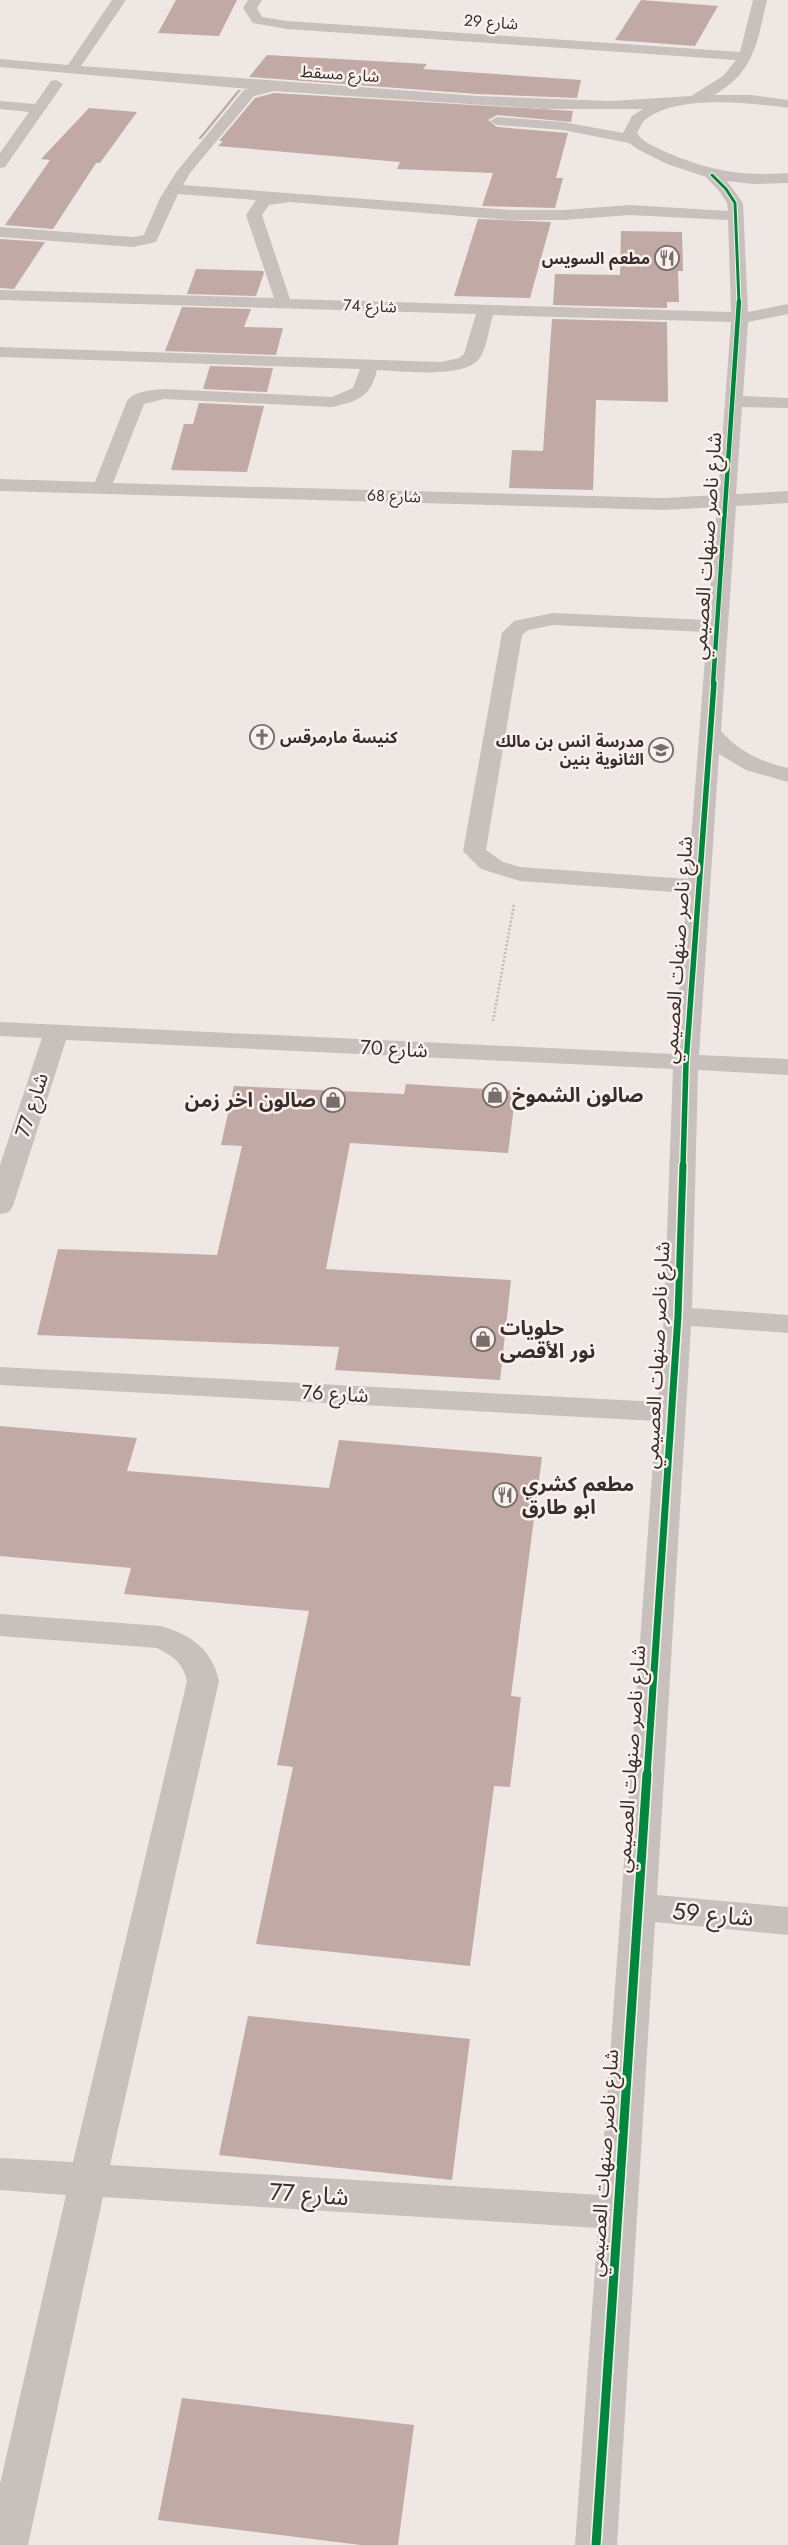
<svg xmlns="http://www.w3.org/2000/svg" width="788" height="2545" font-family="Jost,'Noto Sans Arabic',sans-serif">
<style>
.building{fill:#c1a9a6}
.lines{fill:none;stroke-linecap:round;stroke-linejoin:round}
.path{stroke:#c0b8b5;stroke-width:2.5;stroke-dasharray:2 2;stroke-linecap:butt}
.minor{fill:#c7c0bd;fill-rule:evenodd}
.cycleway-far4-casing{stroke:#faf1ec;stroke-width:5}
.cycleway-far3-casing{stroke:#faf1ec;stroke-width:6}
.cycleway-far2-casing{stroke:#faf1ec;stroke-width:8}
.cycleway-far1-casing{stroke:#faf1ec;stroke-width:10}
.cycleway-casing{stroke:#faf1ec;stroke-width:12}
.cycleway-far4{stroke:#00873e;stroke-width:3}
.cycleway-far3{stroke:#00873e;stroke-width:4.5}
.cycleway-far2{stroke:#00873e;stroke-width:5.5}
.cycleway-far1{stroke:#00873e;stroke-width:7}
.cycleway{stroke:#00873e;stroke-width:9}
.labels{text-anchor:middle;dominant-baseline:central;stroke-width:5;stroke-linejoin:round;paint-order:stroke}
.far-street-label{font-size:16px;fill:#382d2a;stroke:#faf1ec}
.far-poi-label{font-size:16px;font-weight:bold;fill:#382d2a;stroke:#faf1ec;text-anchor:end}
.street-label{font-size:20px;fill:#382d2a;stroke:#faf1ec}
.poi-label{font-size:20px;font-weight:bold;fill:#382d2a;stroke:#faf1ec;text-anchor:start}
.near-street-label{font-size:24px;fill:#382d2a;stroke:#faf1ec}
</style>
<rect width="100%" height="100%" fill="#eee7e4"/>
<path class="building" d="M176,0H237L219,36L158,33Z
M641,0L718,6L695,46L615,40Z
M267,55L427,64L423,69L581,80L577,98L477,94L249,77Z
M238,90H241L201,139H198Z
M274,93L573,111L571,122L497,115L488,120L497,127L568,133L556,178H563L555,208L482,206L493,173L397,169L400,162L218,146L223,141H219L255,98Z
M89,108L137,112L100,163H96L53,229L5,225L50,160L41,159Z
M478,219L551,222L530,298L454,296Z
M621,231L682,232L683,271H678L679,302H667V308L553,305L555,274L620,275Z
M0,239L45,242L14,289L0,288Z
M196,269L263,271L264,273L256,296L187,294Z
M182,307L251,309L244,327L283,328L276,355L165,351Z
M552,319L667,322L668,402L596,400L593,490L509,488L512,450L543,451Z
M210,366L273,368L267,392L203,389Z
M199,403L264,406L247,472L171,470L184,424H193Z
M406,1084L516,1091L508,1153L350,1143L326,1269L511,1280L500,1380L335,1370L339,1347L37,1335L58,1249L217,1255L242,1146L221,1145L234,1086L404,1094Z
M0,1426L137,1438L127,1471L329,1488L339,1440L542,1457L511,1696L521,1697L510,1787L494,1786L470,1966L256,1944L293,1767L277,1765L309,1611L124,1594L131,1568L0,1556Z
M248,2016L470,2039L452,2180L219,2155Z
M182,2398L414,2425L398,2545H361L158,2520Z"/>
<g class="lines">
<path class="path" d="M493,1021L514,904"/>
<path class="minor" d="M112,0H126L81,66L477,96L611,101L691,96L723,76L736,60L287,29L253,23L243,8L248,0H262L257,8L262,17L287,21L740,52L753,0H767C757,42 755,72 714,95H751L788,100V108C750,103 677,94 645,120C641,123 640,129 637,133C643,143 656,147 666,152C706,170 744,177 788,173V183L753,184L727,181L743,203L748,312L788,304V314L748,322L743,396L788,398V408L742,407L736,494L788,491V503L736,506L721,731C739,752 762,762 788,768V782L746,770L719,754L699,1055L788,1059V1075L698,1070L692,1308L788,1315V1333L691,1326L657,1895L788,1907V1935L655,1922L617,2545H575L598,2228L103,2197L28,2545H0V2484L66,2195L0,2190V2158L73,2162L187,1681C183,1663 173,1656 157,1648L0,1636V1614L161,1626C191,1635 212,1649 219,1681L110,2165L600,2195L656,1421L0,1385V1367L658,1402L664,1316L673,1069L66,1040L13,1206L9,1212L0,1214V1165L42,1038L0,1036V1022L674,1054L687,893L520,881L481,869L463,851L502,633L514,621L553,613L708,620L717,507L663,510L0,491V479L95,482L127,401C134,391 152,390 164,389L332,397L353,388L360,369L0,357V347L441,362L459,358L464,354L476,314L0,300V290L274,298L246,215L256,200L178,194L156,242L133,247L0,237V227L133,237L144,235L160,198L177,171L244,90L249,89L0,67V59L68,65ZM274,91L544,109H643L632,116L623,133L563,122L497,117L490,121L497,125L563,130L629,143L639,150L667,164L706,177L720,192L727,203L728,211L630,205L563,210H511L183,185L190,173L254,96ZM290,202L511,220H563L630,215L728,220L731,312L290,299L262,215L269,205ZM493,315L731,322L718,495L663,498L113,483L144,404L164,399L332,407C358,401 370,398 377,370C402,371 462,379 479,359C487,349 489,327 493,315ZM553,625L707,632L688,879L520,867L503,862L486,850L522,635L528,630Z
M56,80L63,84L5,167L0,168V153L29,112L0,109V101L35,104L51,81Z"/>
<defs>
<path id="cycleway-far4" d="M712,175L726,189L735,203L739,303"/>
<path id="cycleway-far3" d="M713,684L739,301"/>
<path id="cycleway-far2" d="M683,1166L686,1063L714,683"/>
<path id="cycleway-far1" d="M647,1776L678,1316L683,1165"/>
<path id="cycleway" d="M596,2545L647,1774"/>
</defs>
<use href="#cycleway-far4" class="cycleway-far4-casing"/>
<use href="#cycleway-far3" class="cycleway-far3-casing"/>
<use href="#cycleway-far2" class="cycleway-far2-casing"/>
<use href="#cycleway-far1" class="cycleway-far1-casing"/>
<use href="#cycleway" class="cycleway-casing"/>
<use href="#cycleway-far4" class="cycleway-far4"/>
<use href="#cycleway-far3" class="cycleway-far3"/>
<use href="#cycleway-far2" class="cycleway-far2"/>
<use href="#cycleway-far1" class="cycleway-far1"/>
<use href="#cycleway" class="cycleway"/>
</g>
<defs>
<symbol id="restaurant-ring" viewBox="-11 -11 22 22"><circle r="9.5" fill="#faf1ec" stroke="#786e6b" stroke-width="1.5"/><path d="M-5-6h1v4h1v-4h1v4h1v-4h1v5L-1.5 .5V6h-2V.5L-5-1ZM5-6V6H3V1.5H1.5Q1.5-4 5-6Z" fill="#786e6b"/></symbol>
<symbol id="church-ring" viewBox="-11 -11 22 22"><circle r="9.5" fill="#faf1ec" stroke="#786e6b" stroke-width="1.5"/><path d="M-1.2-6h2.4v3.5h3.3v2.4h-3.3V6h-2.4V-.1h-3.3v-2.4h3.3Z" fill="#786e6b"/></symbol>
<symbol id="school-ring" viewBox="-11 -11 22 22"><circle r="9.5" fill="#faf1ec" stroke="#786e6b" stroke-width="1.5"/><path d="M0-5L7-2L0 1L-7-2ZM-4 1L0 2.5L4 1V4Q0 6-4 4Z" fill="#786e6b"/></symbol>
<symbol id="shop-ring" viewBox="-11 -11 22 22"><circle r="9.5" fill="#faf1ec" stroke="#786e6b" stroke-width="1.5"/><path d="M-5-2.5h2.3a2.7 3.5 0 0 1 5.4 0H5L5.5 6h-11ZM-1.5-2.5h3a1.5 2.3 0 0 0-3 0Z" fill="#786e6b"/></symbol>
</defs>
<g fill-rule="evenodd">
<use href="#restaurant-ring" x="653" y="244" width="28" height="28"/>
<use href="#church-ring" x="248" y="723" width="28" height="28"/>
<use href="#school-ring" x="647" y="736" width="28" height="28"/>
<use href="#shop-ring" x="481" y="1081" width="28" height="28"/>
<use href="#shop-ring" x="319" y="1086" width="28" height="28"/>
<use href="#shop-ring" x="469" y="1325" width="28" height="28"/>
<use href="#restaurant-ring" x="491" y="1481" width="28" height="28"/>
</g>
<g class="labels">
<g class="far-street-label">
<text transform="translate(491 22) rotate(4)">شارع 29</text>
<text transform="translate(340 74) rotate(4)">شارع مسقط</text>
<text transform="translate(370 306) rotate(2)">شارع 74</text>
<text transform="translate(394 496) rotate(2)">شارع 68</text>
</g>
<g class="far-poi-label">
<text x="650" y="258">مطعم السويس</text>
<text x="280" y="737" text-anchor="start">كنيسة مارمرقس</text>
<text x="644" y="741">مدرسة انس بن مالك<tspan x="644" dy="18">الثانوية بنين</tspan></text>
</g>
<g class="street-label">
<text transform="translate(707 546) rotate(-86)">شارع ناصر صنهات العصيمي</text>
<text transform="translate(678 950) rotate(-86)">شارع ناصر صنهات العصيمي</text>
<text transform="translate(394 1049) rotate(3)">شارع 70</text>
<text transform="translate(32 1105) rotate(-72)">شارع 77</text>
<text transform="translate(657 1355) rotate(-87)">شارع ناصر صنهات العصيمي</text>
<text transform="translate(335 1394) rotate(3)">شارع 76</text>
<text transform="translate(631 1759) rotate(-86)">شارع ناصر صنهات العصيمي</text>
<text transform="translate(604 2163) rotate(-86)">شارع ناصر صنهات العصيمي</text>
</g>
<g class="poi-label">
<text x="512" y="1095">صالون الشموخ</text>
<text x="316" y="1100" text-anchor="end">صالون اخر زمن</text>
<text x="500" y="1328">حلويات<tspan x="500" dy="23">نور الأقصى</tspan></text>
<text x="522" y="1484">مطعم كشري<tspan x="522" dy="23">ابو طارق</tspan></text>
</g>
<g class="near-street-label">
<text transform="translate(713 1914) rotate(5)">شارع 59</text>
<text transform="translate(309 2194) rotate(4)">شارع 77</text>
</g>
</g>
</svg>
